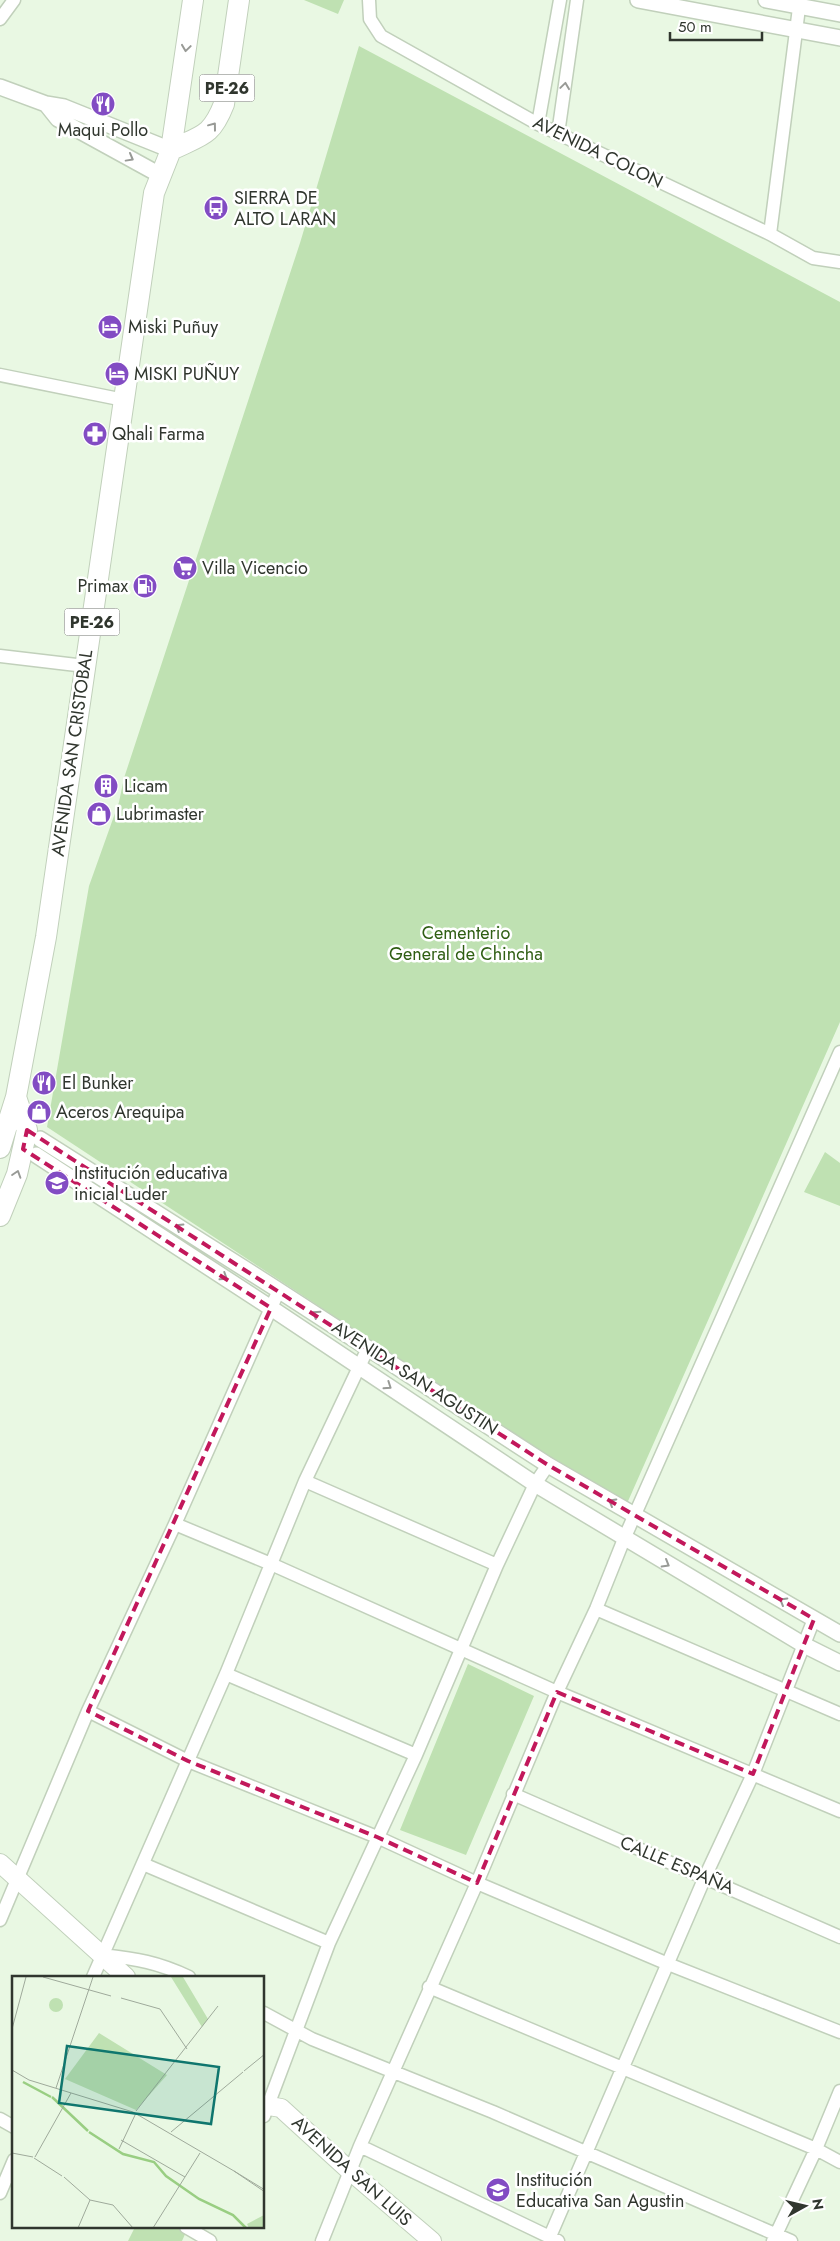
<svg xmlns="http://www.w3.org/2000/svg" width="840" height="2241" font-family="Jost,sans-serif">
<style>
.green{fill:#bfe1b2}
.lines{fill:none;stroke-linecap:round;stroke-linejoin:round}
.minor-casing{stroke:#c1d0bb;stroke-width:15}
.tertiary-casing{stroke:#c1d0bb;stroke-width:18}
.secondary-casing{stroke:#c1d0bb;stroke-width:20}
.trunk-casing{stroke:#c1d0bb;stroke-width:22}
.minor{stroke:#fff;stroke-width:12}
.tertiary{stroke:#fff;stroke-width:15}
.secondary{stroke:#fff;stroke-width:18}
.trunk{stroke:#fff;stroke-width:20}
.oneway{stroke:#989a96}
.marked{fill:none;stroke:#c2185b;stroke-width:4;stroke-dasharray:10 6;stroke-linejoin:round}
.labels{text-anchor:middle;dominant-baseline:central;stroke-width:5;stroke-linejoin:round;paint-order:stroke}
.shield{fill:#fff;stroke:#6e726d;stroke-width:1}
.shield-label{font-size:16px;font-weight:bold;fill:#30362e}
.poi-label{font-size:18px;fill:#30362e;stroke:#fff;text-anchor:start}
.street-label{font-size:18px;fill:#30362e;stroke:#fff}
.park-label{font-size:18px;fill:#2f5e13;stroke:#fff}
.inset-river{fill:none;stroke:#99ce82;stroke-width:2.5}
.inset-road{fill:none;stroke:#9faa9b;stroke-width:1}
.view{fill:#0f766e;fill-opacity:0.15;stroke:#0f766e;stroke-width:2.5}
.inset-edge{fill:none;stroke:#30362e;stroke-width:2.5}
</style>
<rect width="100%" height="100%" fill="#e9f8e3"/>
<path class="green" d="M304,0H344L338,14Z
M359,46L840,302V1022L625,1508L47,1127L89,886L119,802L124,778L300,243Z
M825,1152L840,1163V1206L804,1192Z
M468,1664L534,1696L466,1855L400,1830Z
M135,2227H178L186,2232L182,2241H128Z"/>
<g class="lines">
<defs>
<path id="minor" d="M369,0L370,19L381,36L538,124L770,234L813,258L840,262
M0,19L14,0
M538,124L560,0
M558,134L577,0
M770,234L800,0
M0,375L124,400
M0,656L85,666
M305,1481L497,1565
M175,1524L271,1564L557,1692L840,1811
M596,1609L840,1714
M226,1674L416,1755
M88,1711L188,1761L377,1837L477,1883L668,1964L840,2032
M513,1794L840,1937
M143,1864L329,1943
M0,1920L88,1711L175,1524L279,1290
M102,1955C137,1959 157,1962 189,1977
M93,1977L226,1674L305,1481L368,1348
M429,1987L816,2149L840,2162
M264,2013L312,2039L493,2112L791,2241
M264,2116L329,1943L416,1755L497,1565L535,1484L548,1465
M0,2119L14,2127
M360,2146L558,2241
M0,2193L14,2160
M186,2227L210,2241
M322,2241L360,2146L477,1883L557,1692L596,1609L624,1539L840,1052
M548,2241L705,1877L753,1774L814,1619
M773,2241L816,2149L840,2091"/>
<path id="tertiary" d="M638,0L840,38
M766,0L840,14
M0,87L46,104L64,107L171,150
M46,104L58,119L160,175
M40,1139L275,1288L548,1465L840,1634
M36,1155L271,1308L535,1484L804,1645L840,1663"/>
<path id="secondary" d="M0,1863L126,1977
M269,2106L281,2108L350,2171L432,2241"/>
<path id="trunk" d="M171,150C202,135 211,137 224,104L239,0
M0,1148L16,1097L46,937L154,193L171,150L193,0
M0,1216L17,1174L27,1130L16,1097"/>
</defs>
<use href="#minor" class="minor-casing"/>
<use href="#tertiary" class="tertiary-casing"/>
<use href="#secondary" class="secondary-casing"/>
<use href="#trunk" class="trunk-casing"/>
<use href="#minor" class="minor"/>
<use href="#tertiary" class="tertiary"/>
<use href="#secondary" class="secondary"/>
<use href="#trunk" class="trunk"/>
</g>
<defs><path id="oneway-chevron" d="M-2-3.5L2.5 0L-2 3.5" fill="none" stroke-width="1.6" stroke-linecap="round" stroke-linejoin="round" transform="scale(1.25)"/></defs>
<g class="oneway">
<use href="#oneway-chevron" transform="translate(186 48) rotate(98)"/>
<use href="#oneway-chevron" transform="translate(565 86) rotate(-82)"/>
<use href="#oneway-chevron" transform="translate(213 126) rotate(-53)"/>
<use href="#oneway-chevron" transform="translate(130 158) rotate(29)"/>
<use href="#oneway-chevron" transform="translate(17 1174) rotate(-72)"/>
<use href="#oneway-chevron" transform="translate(179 1227) rotate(-148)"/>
<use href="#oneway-chevron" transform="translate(224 1277) rotate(33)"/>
<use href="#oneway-chevron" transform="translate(316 1314) rotate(-147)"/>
<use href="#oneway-chevron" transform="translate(388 1386) rotate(34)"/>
<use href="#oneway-chevron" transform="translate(612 1502) rotate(-150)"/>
<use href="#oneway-chevron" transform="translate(666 1564) rotate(30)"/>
<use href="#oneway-chevron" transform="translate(783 1601) rotate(-150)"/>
</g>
<path class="marked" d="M27,1130L548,1465L814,1619L753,1774L557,1692L477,1883L377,1837L188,1761L88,1711L271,1308L23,1149Z"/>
<defs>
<symbol id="restaurant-disc" viewBox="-11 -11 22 22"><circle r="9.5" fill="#824cc3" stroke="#fff"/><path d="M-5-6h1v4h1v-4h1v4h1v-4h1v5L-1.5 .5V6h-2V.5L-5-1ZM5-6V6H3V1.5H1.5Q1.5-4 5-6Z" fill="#fff"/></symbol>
<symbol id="bus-disc" viewBox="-11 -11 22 22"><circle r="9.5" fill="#824cc3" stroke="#fff"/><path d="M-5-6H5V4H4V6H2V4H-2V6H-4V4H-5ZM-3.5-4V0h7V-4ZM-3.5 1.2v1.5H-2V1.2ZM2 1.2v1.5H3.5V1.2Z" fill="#fff"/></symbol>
<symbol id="hotel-disc" viewBox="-11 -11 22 22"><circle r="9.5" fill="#824cc3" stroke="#fff"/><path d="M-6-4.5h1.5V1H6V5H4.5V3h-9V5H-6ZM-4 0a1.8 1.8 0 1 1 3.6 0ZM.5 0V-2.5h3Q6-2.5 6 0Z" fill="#fff"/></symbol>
<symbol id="pharmacy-disc" viewBox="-11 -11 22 22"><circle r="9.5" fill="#824cc3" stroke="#fff"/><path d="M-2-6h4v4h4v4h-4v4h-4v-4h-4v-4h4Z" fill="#fff"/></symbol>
<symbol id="supermarket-disc" viewBox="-11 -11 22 22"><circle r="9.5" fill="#824cc3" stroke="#fff"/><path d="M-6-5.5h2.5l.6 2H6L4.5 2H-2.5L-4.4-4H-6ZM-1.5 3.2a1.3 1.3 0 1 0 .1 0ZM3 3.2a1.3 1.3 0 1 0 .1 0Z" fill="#fff"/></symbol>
<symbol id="fuel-disc" viewBox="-11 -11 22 22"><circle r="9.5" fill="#824cc3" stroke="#fff"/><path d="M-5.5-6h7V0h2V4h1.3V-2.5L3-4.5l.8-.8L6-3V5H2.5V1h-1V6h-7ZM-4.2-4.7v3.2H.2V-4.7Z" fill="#fff"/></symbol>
<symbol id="building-disc" viewBox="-11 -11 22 22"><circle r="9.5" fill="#824cc3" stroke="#fff"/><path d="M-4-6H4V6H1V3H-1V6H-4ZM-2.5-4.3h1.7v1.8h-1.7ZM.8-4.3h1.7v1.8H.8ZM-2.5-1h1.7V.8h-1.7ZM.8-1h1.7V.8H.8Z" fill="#fff"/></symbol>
<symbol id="shop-disc" viewBox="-11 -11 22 22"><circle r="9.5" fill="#824cc3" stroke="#fff"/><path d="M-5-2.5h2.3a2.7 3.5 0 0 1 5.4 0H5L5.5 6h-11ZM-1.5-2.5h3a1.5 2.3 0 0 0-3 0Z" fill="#fff"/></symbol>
<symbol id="school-disc" viewBox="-11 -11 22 22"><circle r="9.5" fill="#824cc3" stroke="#fff"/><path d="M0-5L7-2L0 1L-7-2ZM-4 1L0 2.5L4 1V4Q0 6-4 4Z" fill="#fff"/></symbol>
</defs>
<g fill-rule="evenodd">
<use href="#restaurant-disc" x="89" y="90" width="28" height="28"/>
<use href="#bus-disc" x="202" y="194" width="28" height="28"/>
<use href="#hotel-disc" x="96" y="313" width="28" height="28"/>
<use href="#hotel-disc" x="103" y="360" width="28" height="28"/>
<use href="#pharmacy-disc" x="81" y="420" width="28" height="28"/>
<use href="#supermarket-disc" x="171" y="554" width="28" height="28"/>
<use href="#fuel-disc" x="131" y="572" width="28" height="28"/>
<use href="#building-disc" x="92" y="772" width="28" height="28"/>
<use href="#shop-disc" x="85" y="800" width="28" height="28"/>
<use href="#restaurant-disc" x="30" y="1069" width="28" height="28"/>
<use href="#shop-disc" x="25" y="1098" width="28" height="28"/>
<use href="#school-disc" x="43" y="1169" width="28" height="28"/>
<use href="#school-disc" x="484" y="2176" width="28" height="28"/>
</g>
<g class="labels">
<g class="shield">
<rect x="199.5" y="74.5" width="55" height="27" rx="4"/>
<rect x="64.5" y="608.5" width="55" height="27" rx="4"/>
</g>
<g class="shield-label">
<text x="227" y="88">PE-26</text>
<text x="92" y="622">PE-26</text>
</g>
<g class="poi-label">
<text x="103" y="130" text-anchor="middle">Maqui Pollo</text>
<text x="234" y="198">SIERRA DE<tspan x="234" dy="21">ALTO LARAN</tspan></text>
<text x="128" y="327">Miski Puñuy</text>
<text x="134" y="374">MISKI PUÑUY</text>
<text x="112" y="434">Qhali Farma</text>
<text x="202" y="568">Villa Vicencio</text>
<text x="128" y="586" text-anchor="end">Primax</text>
<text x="124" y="786">Licam</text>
<text x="116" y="814">Lubrimaster</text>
<text x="62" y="1083">El Bunker</text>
<text x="56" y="1112">Aceros Arequipa</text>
<text x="74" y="1173">Institución educativa<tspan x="74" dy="21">inicial Luder</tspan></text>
<text x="516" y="2180">Institución<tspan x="516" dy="21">Educativa San Agustin</tspan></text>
</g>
<g class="street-label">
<text transform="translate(598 152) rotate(26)">AVENIDA COLON</text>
<text transform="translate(72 753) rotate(-82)">AVENIDA SAN CRISTOBAL</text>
<text transform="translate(415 1378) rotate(33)">AVENIDA SAN AGUSTIN</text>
<text transform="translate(677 1865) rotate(23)">CALLE ESPAÑA</text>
<text transform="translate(352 2171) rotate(42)">AVENIDA SAN LUIS</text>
</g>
<g class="park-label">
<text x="466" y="933">Cementerio<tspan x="466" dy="21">General de Chincha</tspan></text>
</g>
</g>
<g transform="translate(12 1976)">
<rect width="252" height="252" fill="#e9f8e3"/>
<path d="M159,1H171L196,43L190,51ZM37 29a7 7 0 1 1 14 0a7 7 0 1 1-14 0ZM87,57L155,99L124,134L53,103ZM252,239V252H237L235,248Z" fill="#bfe1b2"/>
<path class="inset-river" d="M11,106L39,121M40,121L76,155M77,156L111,178L142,186L154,200L187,223L221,239L234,252"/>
<path class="inset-road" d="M31,1L99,20M109,22L148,33L175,73M0,53L14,1M0,94L17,104L121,136L222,195M232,95L253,78M44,112L81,1M124,135L206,30M159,156L231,96M109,164L173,201M107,173L124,137M0,177L21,181M23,181L59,117M22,182L50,200M52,201L78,224L101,229L121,252M253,214L222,195L253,216M66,252L78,224M141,252L188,177"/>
<path class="view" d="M55,70L207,91L199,148L47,127Z"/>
<rect width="252" height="252" class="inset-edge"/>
</g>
<g transform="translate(805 2206) rotate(82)" stroke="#ffffff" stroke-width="4" paint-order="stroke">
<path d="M0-4L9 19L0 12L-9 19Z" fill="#30362e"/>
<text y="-8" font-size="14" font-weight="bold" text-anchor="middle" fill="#30362e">N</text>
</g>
<path d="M670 32v8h92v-8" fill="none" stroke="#30362e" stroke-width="2.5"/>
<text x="678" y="32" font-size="15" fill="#30362e" stroke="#ffffff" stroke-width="4" paint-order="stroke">50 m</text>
</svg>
